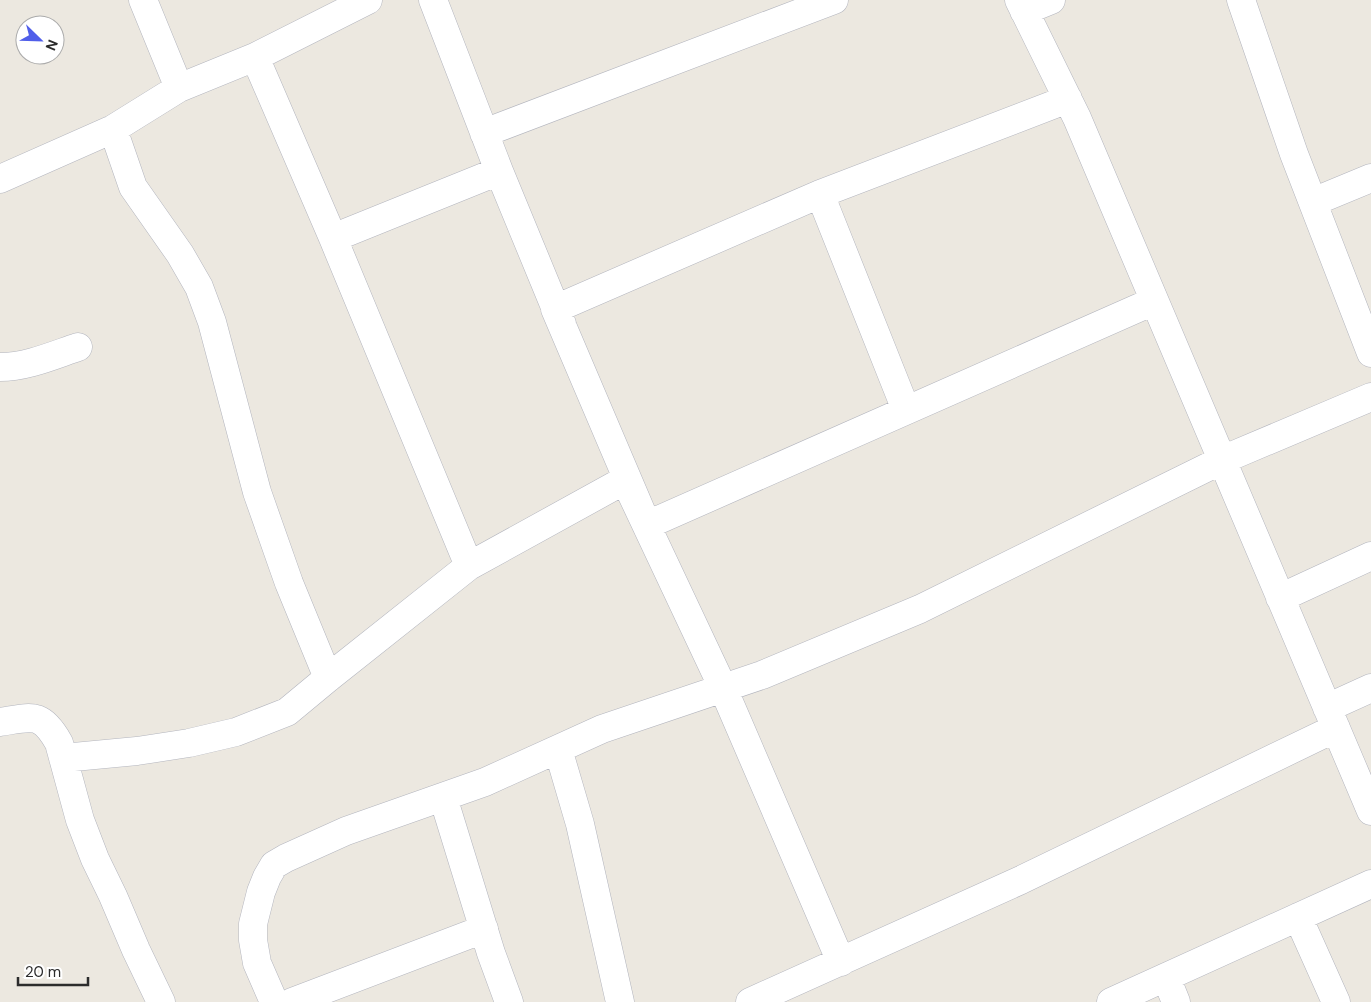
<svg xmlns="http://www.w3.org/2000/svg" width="1371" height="1002" font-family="'DM Sans',sans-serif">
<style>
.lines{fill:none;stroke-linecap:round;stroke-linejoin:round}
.minor-casing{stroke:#b3b5be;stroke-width:29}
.minor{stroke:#fff;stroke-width:28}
</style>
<rect width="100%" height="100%" fill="#ece8e0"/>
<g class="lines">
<defs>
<path id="minor" d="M143,0L179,88
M1019,0L1077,118L1371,811
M1241,0L1294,154L1371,353
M1024,11L1051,0
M1068,99L820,194L555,309L647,525L1154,301
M113,129L133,187L180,254L199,287L212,322L257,492L289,583L328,678
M484,133L834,0
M499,171L562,324
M0,179L113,129L179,88L255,57L368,0
M820,194L906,410
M1313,202L1371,178
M333,238L499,171L433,0
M0,367C27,367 54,355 78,347
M469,566L625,480L723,688L841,962
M1280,598L1371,556
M1327,708L1371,688
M0,722C32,717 41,711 59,743L80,820L95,859L113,896L136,950L161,1002
M558,749L580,824L620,1002
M63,758L137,751L189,743L236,732L287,712L328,678L469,566L333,238L255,57
M443,797L491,953L509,1002
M1298,917L1336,1002
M1166,977L1176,1002
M274,1002L257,963L253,940V924L261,892L267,877L274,865L286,858L346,831L485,782L602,729L762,675L920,609L1222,460L1371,397
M292,1002L484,929
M750,1002L1021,880L1336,728
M1111,1002L1371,884"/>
</defs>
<use href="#minor" class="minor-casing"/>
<use href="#minor" class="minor"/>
</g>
<g transform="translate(40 40) rotate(113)"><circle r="24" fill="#ffffff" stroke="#ababab"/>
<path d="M0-4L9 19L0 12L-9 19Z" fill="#505ee9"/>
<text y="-8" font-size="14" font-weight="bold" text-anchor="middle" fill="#2c2c2c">N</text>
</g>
<path d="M18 977v8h70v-8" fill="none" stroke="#2c2c2c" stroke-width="2.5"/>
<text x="25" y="977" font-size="15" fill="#2c2c2c" stroke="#ffffff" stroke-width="4" paint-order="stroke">20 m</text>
</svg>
